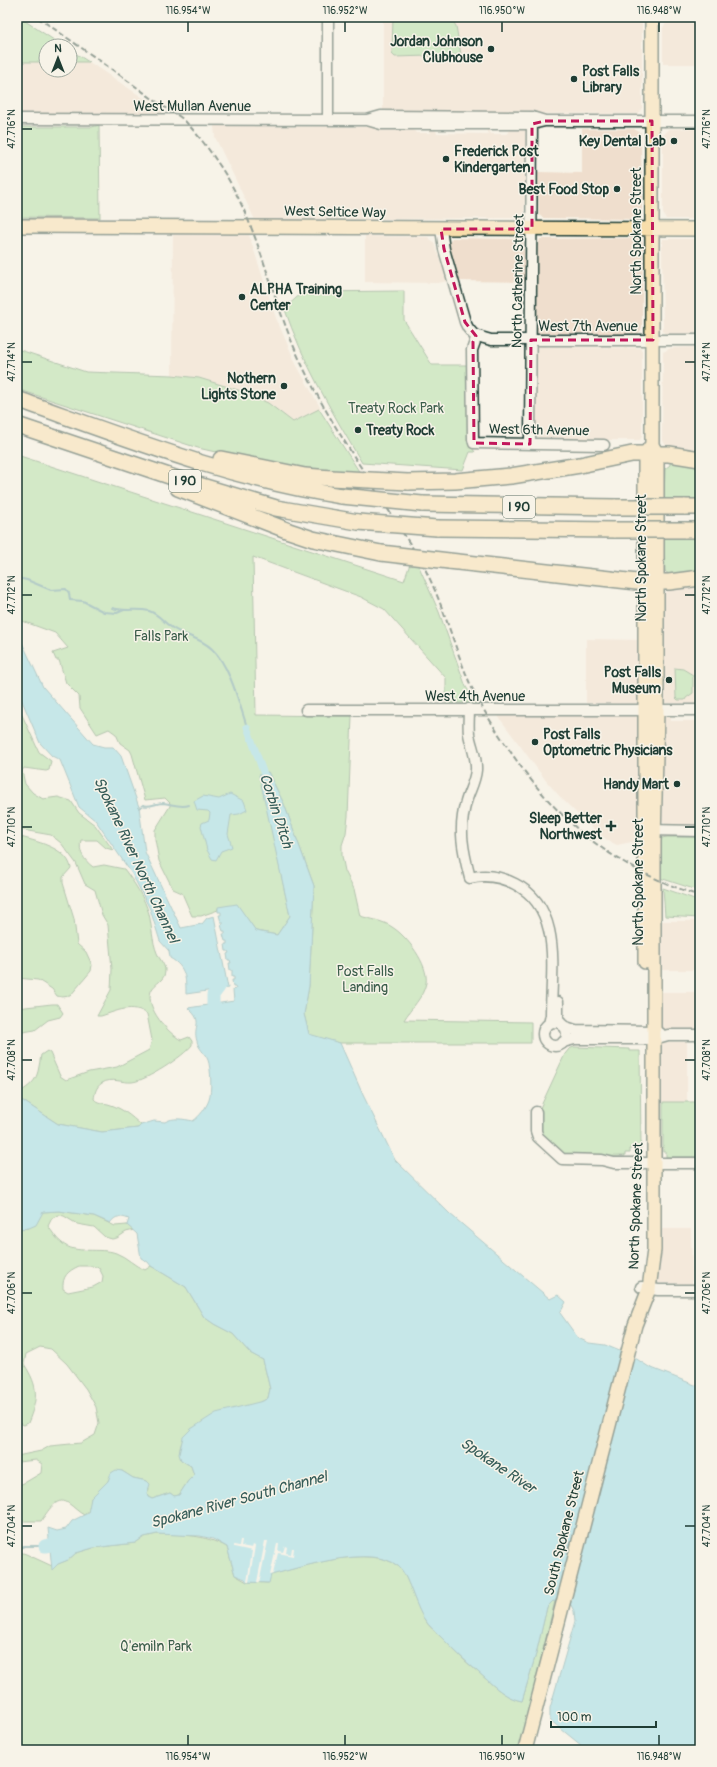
<svg xmlns="http://www.w3.org/2000/svg" width="717" height="1767" font-family="Pangolin,sans-serif">
<style>
.built{fill:#efdecd}
.green{fill:#a7dda0;stroke:#638d6a;fill-rule:evenodd}
.water{fill:#8bd9e9;stroke:#609ba1}
.pier{fill:#f7f3e8}
.lines{fill:none;stroke-linecap:round;stroke-linejoin:round}
.stream{stroke:#609ba1;stroke-width:2}
.canal{stroke:#8bd9e9;stroke-width:7}
.river{stroke:#8bd9e9;stroke-width:13}
.minor-casing{stroke:#1f3d34;stroke-width:13}
.major-casing{stroke:#1f3d34;stroke-width:16}
.highway-casing{stroke:#1f3d34;stroke-width:18}
.minor{stroke:#f7f3e8;stroke-width:10}
.major{stroke:#f8deab;stroke-width:13}
.highway{stroke:#f8deab;stroke-width:15}
.rail{stroke:#1f3d34;stroke-width:2;stroke-dasharray:6 3;stroke-linecap:butt}
.highway-bridge-casing{stroke:#1f3d34;stroke-width:18;stroke-linecap:butt}
.highway-bridge{stroke:#f8deab;stroke-width:15}
.marked{fill:none;stroke:#c2185b;stroke-width:3;stroke-dasharray:8 5;stroke-linejoin:round}
.ticks{fill:none;stroke:#1f3d34;stroke-width:1.5}
.poi-dot{fill:#1f3d34;stroke:#f7f3e8;stroke-width:1.5}
.labels{text-anchor:middle;dominant-baseline:central;stroke-width:3;stroke-linejoin:round;paint-order:stroke}
.shield{fill:#f7f3e8;stroke:#60746a;stroke-width:1}
.shield-label{font-size:13px;font-weight:bold;fill:#1f3d34}
.poi-label{font-size:14px;font-weight:bold;fill:#1f3d34;stroke:#f7f3e8;text-anchor:end}
.street-label{font-size:14px;fill:#1f3d34;stroke:#f7f3e8}
.park-label{font-size:14px;fill:#3a5d4a;stroke:#f7f3e8}
.water-label{font-size:15px;font-style:italic;fill:#355c58;stroke:#f7f3e8}
.neatline{fill:none;stroke:#1f3d34;stroke-width:1.5}
.ticks-label{font-size:10px;text-anchor:middle;fill:#1f3d34}
</style>
<rect width="100%" height="100%" fill="#f7f3e8"/>
<filter id="ink" filterUnits="userSpaceOnUse"><feTurbulence type="fractalNoise" baseFrequency=".025" numOctaves="2"/><feDisplacementMap in="SourceGraphic" scale="8" xChannelSelector="R" yChannelSelector="G"/><feConvolveMatrix kernelMatrix="1 2 1 2 8 2 1 2 1" color-interpolation-filters="sRGB"/></filter>
<g filter="url(#ink)">
<path class="built" d="M383,17H642V108L638,114H635L383,113Z
M670,22L700,23V64H663V28L665,24Z
M17,62H46V70H70V62H89L169,115L17,113Z
M214,126L411,127L416,133H430L427,127H434L437,133L488,134L485,128H488L491,134H506L513,128H525L526,185L524,211L522,217L519,218L255,220L215,137Z
M700,128V219H666L663,213V135L667,130L670,129Z
M582,129H634L641,133L642,213L637,219L543,218L539,215L538,172L582,173Z
M173,234L249,235L276,318L296,364L321,409L293,422L268,403L172,375Z
M365,236L428,237L434,243L448,281L438,283L365,282Z
M452,238L518,239L522,240L524,246L525,282L458,281L448,245Z
M639,238L643,242L642,327L640,332L637,334L546,333L537,335L535,328L537,325L538,245L540,239Z
M663,239H700V334H665L663,331L662,243Z
M536,345H543L547,347L640,348L642,351V436L640,440H543L537,437L536,431L534,348Z
M700,347V441H695V447L700,451L667,447L662,439L663,352L671,348Z
M700,583V704L665,703L663,701V595L669,590L676,586Z
M586,639L641,640L640,702L635,704L586,703Z
M670,715L671,721H700V825H667L661,821L662,718Z
M498,716H635L640,719L641,840L617,845L607,840L589,825L562,799L547,782Z
M656,921H700V970H660Z
M659,992H700V1029H663L659,1028Z
M661,1042H687V1102H660L657,1045Z
M657,1229H691L692,1284L658,1283L654,1280Z"/>
<path class="green" d="M17,17H19L63,46H46V62H17Z
M393,17H450L456,26L461,55L395,57L392,54Z
M480,17H521V22Z
M70,50L89,62H70Z
M99,125L100,218L17,217V127H92Z
M404,291V320L432,365H469L470,439L472,448L475,452H470L463,470L362,463C332,412 303,363 284,307C293,303 297,295 305,292Z
M17,349L86,372L172,375L199,378L241,391L268,403L293,422L319,409L362,476L268,464L198,448L17,389Z
M17,455L404,581L411,561L417,562L439,612L466,687L477,703H446V678L384,609L361,597L253,557L256,715L352,716L348,816L346,833L342,845V856L345,871L354,889L360,916C370,919 384,921 392,927C407,936 429,965 426,983C423,998 411,1008 404,1020L531,1022V1043H340L309,1035L304,1014L309,986L314,886L284,804L268,772L260,775L290,916L277,935L256,931L237,905L218,908V910L201,916H192L182,893L173,889L159,861L155,839V830L170,806V803L165,798L145,800L132,754L130,750L120,743L116,734L109,729L97,734L80,708L79,696L66,683L59,660H56L53,653L68,648L55,633L17,619Z
M674,461L700,465V499H664L665,469L670,465V462Z
M664,538H700V574L670,575L665,571Z
M675,668L683,669L693,675V693L686,698L685,700H678L676,698Z
M17,704L39,752L51,761L49,770L46,771L24,768L22,771L25,784L33,793L43,799L58,797L71,801L79,813L95,825L113,850L106,848L97,840H81C78,852 84,860 93,867L104,865L124,869C134,882 145,899 149,914C152,927 152,941 157,953C159,959 164,963 165,969C166,981 155,982 151,991C145,1008 168,1033 181,1040L189,1037L192,1041V1045C184,1056 146,1081 132,1082C122,1083 112,1077 102,1083C96,1087 95,1092 94,1099C97,1103 103,1103 108,1104C122,1108 131,1116 141,1125L138,1128L102,1132L58,1124L17,1097V1094C38,1081 37,1078 41,1055L47,1051L50,1053L60,1076L66,1080L89,1072L117,1067L149,1050L152,1040L147,1014C133,1003 117,1011 101,1016H97L111,990L112,969L108,925L102,915L95,890L85,884L76,863L61,843L51,835L17,829Z
M17,836C34,841 67,847 71,868L63,877V883L74,919L77,944L86,952L92,965L91,971L70,996L62,997L57,996L52,989L38,980L17,978Z
M667,837H700V891L657,877L659,840L662,838Z
M663,888L700,901V918L665,916Z
M52,1004H57L63,1013L60,1017L48,1020L35,1030L17,1033V1008Z
M574,1047L629,1049V1051H640L641,1148H630V1153H625V1156L567,1157L540,1132V1108L565,1054L569,1049Z
M663,1102H700V1157H666V1152H663Z
M59,1211L94,1216L115,1226L127,1225L134,1230L126,1232L117,1238L112,1239L105,1237L94,1227L77,1224L64,1216L59,1215L52,1218L48,1226C52,1231 56,1239 62,1243C75,1255 100,1247 116,1253C127,1257 134,1266 145,1270L151,1266L186,1287L204,1317L214,1324L233,1334L250,1353L263,1360L270,1389L268,1398L263,1401L191,1429C183,1437 177,1448 181,1460L191,1466L194,1475L188,1481L179,1495L174,1496L170,1493L152,1499L148,1497L147,1494L149,1490L147,1481L133,1478L122,1471L112,1473L108,1481L91,1498C90,1505 91,1511 84,1515C78,1512 74,1507 68,1503C56,1495 47,1513 41,1521H17V1486L26,1482L41,1473L42,1464L36,1460L18,1462L17,1456L41,1451L50,1446L81,1443L95,1435L99,1423L96,1407L86,1389L67,1364L51,1349L40,1347L26,1354L24,1364C39,1387 38,1398 28,1423L24,1425L17,1422V1229L29,1228L42,1212ZM79,1266H92L99,1268L103,1276L102,1282L93,1287L68,1292L63,1289C62,1276 68,1271 79,1266Z
M157,1534C184,1535 203,1534 227,1547L235,1575L247,1582L268,1583L270,1575C302,1567 370,1544 398,1566C407,1572 416,1607 425,1620C429,1627 436,1632 442,1638C453,1649 464,1661 477,1671C491,1683 504,1698 522,1701L536,1654L547,1607L553,1601H555L519,1750H17V1551L26,1554L52,1566L68,1560L76,1553L93,1548L135,1543L144,1537Z"/>
<path class="water" d="M17,632L43,687L93,744L104,747H113L121,756L139,807L145,852L181,928L202,924L207,918L214,916L228,988L186,994C186,978 186,967 170,958L169,951L160,941L150,909L132,874L96,821L79,807L60,760L52,756L40,743L17,689Z
M268,772L284,804L314,886L309,986L304,1014L309,1034L340,1043L363,1095L395,1160L450,1214L550,1299L558,1295L566,1302L560,1313L578,1338L589,1343L605,1345L632,1356L649,1367L700,1387V1750H587L550,1720V1708L575,1621L574,1611L571,1605L553,1601L547,1607L536,1654L522,1701C504,1698 491,1683 477,1671C464,1660 452,1648 440,1636C435,1631 429,1626 425,1620C415,1607 408,1573 398,1566C371,1544 302,1567 271,1575L269,1583L247,1582L245,1579L235,1575L227,1547L213,1539L200,1536L157,1534L144,1537L135,1543L93,1548L76,1553L68,1560L58,1564L52,1570L48,1528L57,1531L66,1529L72,1521L88,1513L91,1498L108,1481L111,1473L116,1470L122,1471L133,1478L147,1481L150,1484L147,1494L148,1497L152,1499L170,1493L174,1496L179,1495L188,1481L194,1475L191,1466L181,1460L179,1454L183,1437L191,1429L216,1413L263,1401L268,1398L270,1389L263,1360L250,1353L233,1334L214,1324L204,1317L186,1287L151,1266L148,1262L141,1258L137,1234L127,1225L129,1219C120,1216 116,1215 110,1223L94,1216L59,1211L43,1212L36,1225L29,1228L17,1229V1097L58,1124L102,1132L138,1128L141,1125L154,1121L165,1122C173,1117 183,1119 193,1121C200,1116 206,1108 209,1100C212,1092 211,1068 208,1060C205,1053 198,1048 197,1041C192,1025 205,1023 188,1008L234,1001L233,990L236,989L235,987H233L232,980H234V977H232V970H230L229,963H231L230,960H228L227,954L229,953L228,951H226L225,944H227V941H225L223,934H225V931H223L221,925L223,924V922H221L219,915H221V912H218V907L237,904L256,931L277,935L290,916L259,775Z
M230,794L244,801L247,810L239,814L231,815L228,834L232,847L221,851L216,860L212,859L207,850L201,826L202,823L209,820L210,813L208,811L197,810L194,801L203,796L219,799Z"/>
<path class="pier" d="M240,1540H242L241,1546L252,1548L253,1545L255,1546L249,1582H247L252,1551L234,1547V1545L239,1546Z
M265,1541H268L259,1583L257,1582Z
M277,1544H279L278,1551L283,1552L285,1546L287,1547L286,1553L291,1554L292,1548H294L293,1556L278,1553L273,1574L270,1575Z"/>
<g class="lines">
<path class="stream" d="M17,578L27,580L51,590L66,589L69,593L70,600L83,601L104,612L117,613L124,610
M112,608C124,612 137,608 149,611C159,614 163,622 171,627C183,636 200,637 212,649C230,666 239,703 247,727
M139,808L143,805C149,808 156,803 163,803C172,804 181,808 189,805
M17,1546L20,1548L24,1546H45"/>
<path class="canal" d="M247,727L267,783"/>
<path class="river" d="M214,973L218,978L219,987L213,995V1004L222,1019
M45,1546L66,1542"/>
<defs>
<path id="minor" d="M17,119L367,120L381,124H532L545,121
M328,120V17
M367,120L381,116L532,117L545,121H700
M441,229L444,249L465,322L468,328L473,334L484,338L491,340H700
M477,336L472,350L473,439L474,443L604,445
M530,444L532,118
M469,709C469,717 468,726 469,734C471,746 477,757 476,770C475,782 469,791 466,802C458,829 463,851 470,878C485,874 501,877 515,884C563,908 551,970 551,1015L549,1024
M306,710H700
M649,830L700,831
M558,1002V1018L561,1024
M543 1034a12 12 0 1 1 24 0a12 12 0 1 1-24 0Z
M563,1026L575,1030L654,1031L660,1033
M563,1042L575,1039H654L668,1035H700
M536,1112V1131L538,1137L562,1159L602,1160L614,1163H700
M641,1287L658,1290H700"/>
<path id="major" d="M17,226L700,229
M645,962V454L650,447
M525,1750L635,1325L649,1289L654,1250V842L657,710V454L652,445V17"/>
<path id="highway" d="M17,399C124,437 229,479 342,496
M17,425L178,479L276,508L358,522
M221,459L305,476L331,478
M408,482L455,481L511,476L580,465L632,454H669L700,459
M178,488L289,531L313,539L381,553
M422,504L616,507
M684,507H700
M437,528L616,530
M684,530H700
M449,561L637,582H669L700,578"/>
</defs>
<use href="#minor" class="minor-casing"/>
<use href="#major" class="major-casing"/>
<use href="#highway" class="highway-casing"/>
<use href="#minor" class="minor"/>
<use href="#major" class="major"/>
<use href="#highway" class="highway"/>
<path class="rail" d="M37,17C76,44 115,71 154,100C163,107 178,114 186,122C198,135 209,149 218,163C256,218 268,286 294,347C322,413 364,470 401,530C409,543 418,555 425,569C444,606 454,647 471,686C481,706 493,726 506,745C556,821 612,867 700,896"/>
<defs>
<path id="highway-bridge" d="M331,478L408,482
M342,496L422,504
M616,507H684
M358,522L437,528
M616,530H684
M381,553L449,561"/>
</defs>
<use href="#highway-bridge" class="highway-bridge-casing"/>
<use href="#highway-bridge" class="highway-bridge"/>
</g>
</g>
<path d="M0 0H717V1767H0ZM545,121H652L653,340H531L530,444L474,443L473,342L476,336L465,322L444,249L441,229H532V124Z" fill="#f7f3e8" fill-opacity=".55" fill-rule="evenodd"/>
<path class="marked" d="M545,121H652L653,340H531L530,444L474,443L473,342L476,336L465,322L444,249L441,229H532V124Z"/>
<path class="ticks" d="M188,22V32M345,22V32M502,22V32M659,22V32M22,129H32M685,129H695M22,362H32M685,362H695M22,595H32M685,595H695M22,827H32M685,827H695M22,1060H32M685,1060H695M22,1293H32M685,1293H695M22,1526H32M685,1526H695M188,1735V1745M345,1735V1745M502,1735V1745M659,1735V1745"/>
<g class="poi-dot">
<circle cx="491" cy="49" r="4"/>
<circle cx="574" cy="79" r="4"/>
<circle cx="674" cy="141" r="4"/>
<circle cx="446" cy="159" r="4"/>
<circle cx="617" cy="189" r="4"/>
<circle cx="242" cy="297" r="4"/>
<circle cx="284" cy="386" r="4"/>
<circle cx="358" cy="430" r="4"/>
<circle cx="669" cy="680" r="4"/>
<circle cx="535" cy="742" r="4"/>
<circle cx="677" cy="784" r="4"/>
<path d="M609 820h4v4h4v4h-4v4h-4v-4h-4v-4h4z"/>
</g>
<g class="labels">
<g class="shield">
<rect x="169" y="470" width="32" height="22" rx="3"/>
<rect x="503" y="496" width="32" height="22" rx="3"/>
</g>
<g class="shield-label">
<text x="185" y="481">I 90</text>
<text x="519" y="507">I 90</text>
</g>
<g class="poi-label">
<text x="483" y="41">Jordan Johnson<tspan x="483" dy="16">Clubhouse</tspan></text>
<text x="582" y="71" text-anchor="start">Post Falls<tspan x="582" dy="16">Library</tspan></text>
<text x="666" y="141">Key Dental Lab</text>
<text x="454" y="151" text-anchor="start">Frederick Post<tspan x="454" dy="16">Kindergarten</tspan></text>
<text x="609" y="189">Best Food Stop</text>
<text x="250" y="289" text-anchor="start">ALPHA Training<tspan x="250" dy="16">Center</tspan></text>
<text x="276" y="378">Nothern<tspan x="276" dy="16">Lights Stone</tspan></text>
<text x="366" y="430" text-anchor="start">Treaty Rock</text>
<text x="661" y="672">Post Falls<tspan x="661" dy="16">Museum</tspan></text>
<text x="543" y="734" text-anchor="start">Post Falls<tspan x="543" dy="16">Optometric Physicians</tspan></text>
<text x="669" y="784">Handy Mart</text>
<text x="602" y="818">Sleep Better<tspan x="602" dy="16">Northwest</tspan></text>
</g>
<g class="street-label">
<text x="192" y="106">West Mullan Avenue</text>
<text transform="translate(335 212) rotate(1)">West Seltice Way</text>
<text transform="translate(636 231) rotate(-90)">North Spokane Street</text>
<text transform="translate(518 281) rotate(-89)">North Catherine Street</text>
<text x="588" y="326">West 7th Avenue</text>
<text transform="translate(539 430) rotate(1)">West 6th Avenue</text>
<text transform="translate(641 558) rotate(-90)">North Spokane Street</text>
<text x="475" y="696">West 4th Avenue</text>
<text transform="translate(638 882) rotate(-90)">North Spokane Street</text>
<text transform="translate(636 1206) rotate(-88)">North Spokane Street</text>
<text transform="translate(564 1533) rotate(-76)">South Spokane Street</text>
</g>
<g class="park-label">
<text x="396" y="408">Treaty Rock Park</text>
<text x="161" y="636">Falls Park</text>
<text x="365" y="971">Post Falls<tspan x="365" dy="16">Landing</tspan></text>
<text x="156" y="1646">Q'emiln Park</text>
</g>
<g class="water-label">
<text transform="translate(276 811) rotate(72)">Corbin Ditch</text>
<text transform="translate(136 860) rotate(65)">Spokane River North Channel</text>
<text transform="translate(498 1466) rotate(34)">Spokane River</text>
<text transform="translate(239 1500) rotate(-15)">Spokane River South Channel</text>
</g>
</g>
<rect width="717" height="1767" fill="none" stroke="#f7f3e8" stroke-width="44"/>
<g transform="translate(58 58)"><circle r="19" fill="#f7f3e8" stroke="#a1aaa0"/>
<path d="M0-3L7 15L0 10L-7 15Z" fill="#1f3d34"/>
<text y="-6" font-size="11" font-weight="bold" text-anchor="middle" fill="#1f3d34">N</text>
</g>
<path d="M551 1721v6h105v-6" fill="none" stroke="#1f3d34" stroke-width="2"/>
<text x="557" y="1721" font-size="12" fill="#1f3d34" stroke="#f7f3e8" stroke-width="3" paint-order="stroke">100 m</text>
<rect x="22" y="22" width="673" height="1723" class="neatline"/>
<g class="ticks-label">
<text x="188" y="14">116.954°W</text>
<text x="345" y="14">116.952°W</text>
<text x="502" y="14">116.950°W</text>
<text x="659" y="14">116.948°W</text>
<text transform="translate(11 129) rotate(-90)" y="4">47.716°N</text>
<text transform="translate(706 129) rotate(-90)" y="4">47.716°N</text>
<text transform="translate(11 362) rotate(-90)" y="4">47.714°N</text>
<text transform="translate(706 362) rotate(-90)" y="4">47.714°N</text>
<text transform="translate(11 595) rotate(-90)" y="4">47.712°N</text>
<text transform="translate(706 595) rotate(-90)" y="4">47.712°N</text>
<text transform="translate(11 827) rotate(-90)" y="4">47.710°N</text>
<text transform="translate(706 827) rotate(-90)" y="4">47.710°N</text>
<text transform="translate(11 1060) rotate(-90)" y="4">47.708°N</text>
<text transform="translate(706 1060) rotate(-90)" y="4">47.708°N</text>
<text transform="translate(11 1293) rotate(-90)" y="4">47.706°N</text>
<text transform="translate(706 1293) rotate(-90)" y="4">47.706°N</text>
<text transform="translate(11 1526) rotate(-90)" y="4">47.704°N</text>
<text transform="translate(706 1526) rotate(-90)" y="4">47.704°N</text>
<text x="188" y="1760">116.954°W</text>
<text x="345" y="1760">116.952°W</text>
<text x="502" y="1760">116.950°W</text>
<text x="659" y="1760">116.948°W</text>
</g>
</svg>
